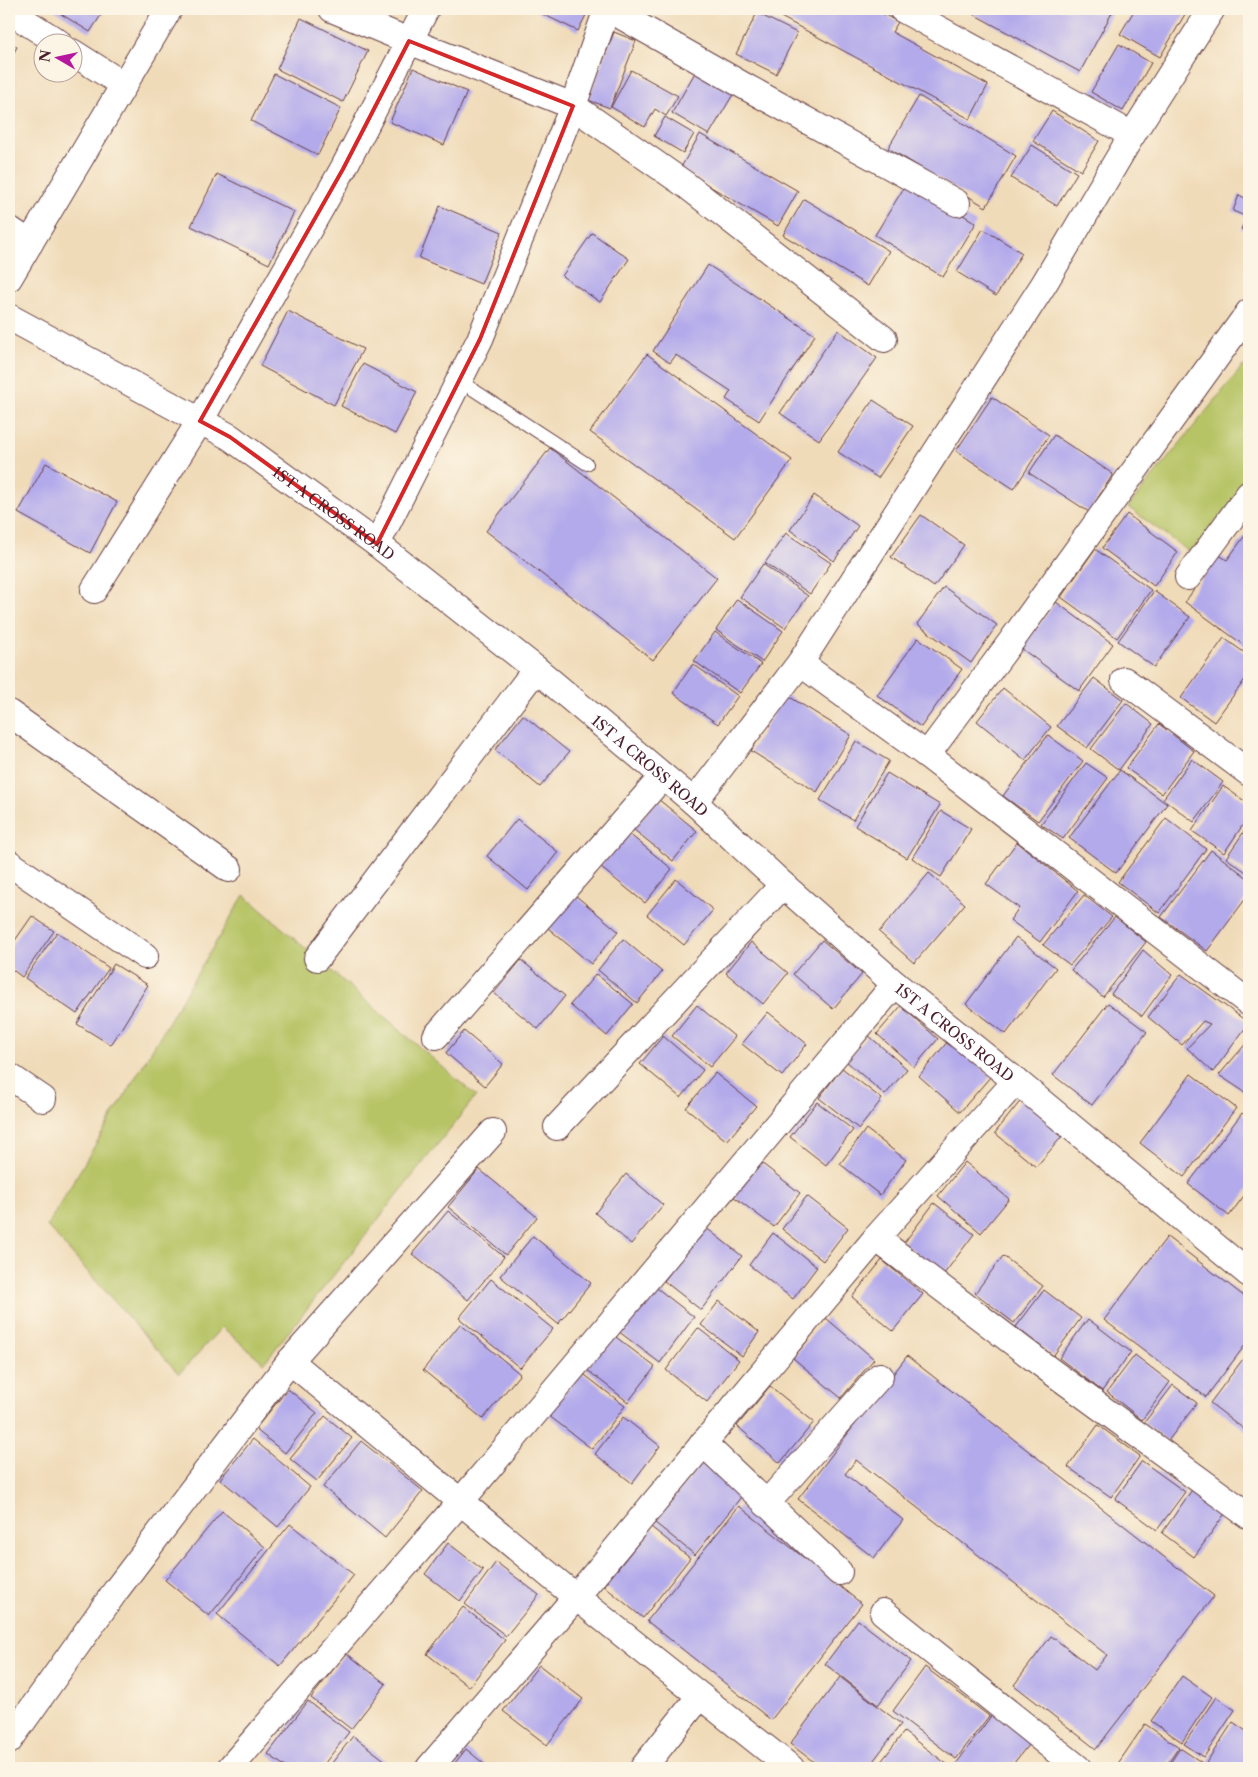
<svg xmlns="http://www.w3.org/2000/svg" width="1258" height="1777" font-family="'Libre Caslon Text',serif">
<style>
.green{fill:#b7c466;stroke:#807248}
.building{fill:#b3aaeb}
.lines{fill:none;stroke-linecap:round;stroke-linejoin:round}
.lane-casing{stroke:#633b40;stroke-width:14}
.street-casing{stroke:#633b40;stroke-width:28}
.lane{stroke:#fff;stroke-width:12}
.street{stroke:#fff;stroke-width:26}
.marked{fill:none;stroke:#d62828;stroke-width:4;stroke-linejoin:round}
.labels{text-anchor:middle;dominant-baseline:central;stroke-width:4;stroke-linejoin:round;paint-order:stroke}
.street-label{font-size:15px;fill:#4a1f2b;stroke:#fcf5e5}
</style>
<rect width="100%" height="100%" fill="#fcf5e5"/>
<filter id="ink" filterUnits="userSpaceOnUse"><feTurbulence type="fractalNoise" baseFrequency=".02" numOctaves="2"/><feDisplacementMap in="SourceGraphic" scale="10" xChannelSelector="R" yChannelSelector="G"/><feConvolveMatrix kernelMatrix="1 2 1 2 8 2 1 2 1" color-interpolation-filters="sRGB"/></filter>
<filter id="wash" filterUnits="userSpaceOnUse"><feTurbulence type="fractalNoise" baseFrequency=".0096" numOctaves="4" result="noise"/><feDisplacementMap in="SourceGraphic" scale="20" xChannelSelector="R" yChannelSelector="G"/><feGaussianBlur stdDeviation="1.12" result="paint"/><feColorMatrix in="noise" values="0 0 0 0 0 0 0 0 0 0 0 0 0 0 0 0 0 1.4 0 .05"/><feComposite in="paint" operator="in"/></filter>
<g filter="url(#wash)">
<rect width="100%" height="100%" fill="#f0dbb9"/>
<path class="green" d="M1243,366L1249,369V482L1192,554L1128,507Z
M244,895L476,1096L264,1363L222,1327L179,1374L47,1226Z"/>
<g id="blocks">
<path class="building" d="M53,9H105L90,32Z
M532,9H589L578,31Z
M766,9H850L854,11L855,9H874L898,22L892,32L988,85L970,119Z
M964,9H1114L1080,72Z
M1135,9H1188L1160,57L1120,34Z
M757,13L797,33L776,74L736,54Z
M301,18L368,51L343,102L277,69Z
M614,32L636,41L610,108L588,100Z
M9,42L17,47L9,61Z
M1119,44L1151,63L1123,111L1091,92Z
M413,68L467,92L444,145L390,122Z
M697,69L735,91L709,135L672,113Z
M631,70L678,96L666,116L655,109L645,127L611,107Z
M274,74L341,108L318,155L251,121Z
M919,96L1016,156L986,207L888,148Z
M1052,111L1099,141L1081,171L1033,141Z
M665,117L694,134L683,153L654,136Z
M700,134L798,191L778,226L680,169Z
M1032,145L1077,173L1057,206L1011,178Z
M217,174L294,212L269,264L191,226Z
M908,181L976,223L943,277L875,235Z
M1239,195L1249,200V233L1241,229L1247,217L1233,211Z
M804,199L889,251L868,286L783,235Z
M440,206L502,232L481,284L419,258Z
M983,229L1022,253L996,296L957,272Z
M592,233L629,259L600,302L562,276Z
M708,265L815,335L759,421L726,399L731,391L676,355L670,363L653,351Z
M288,311L363,349L334,405L260,366Z
M838,330L877,358L819,440L780,413Z
M647,354L792,460L735,538L590,432Z
M363,364L417,392L395,434L341,406Z
M992,397L1049,435L1014,489L956,451Z
M873,400L913,426L878,478L838,452Z
M1054,435L1113,474L1089,512L1029,473Z
M550,448L717,578L653,660L486,531Z
M46,463L117,502L90,553L18,513Z
M814,495L858,526L834,561L790,530Z
M1127,514L1178,552L1154,586L1102,548Z
M921,515L964,545L934,587L891,557Z
M1249,530V649L1185,602L1219,555L1227,560Z
M786,533L831,563L810,594L765,563Z
M1095,549L1151,590L1117,638L1061,597Z
M763,564L808,596L785,628L740,597Z
M944,587L997,625L971,663L917,624Z
M1154,591L1190,617L1154,667L1118,641Z
M737,599L783,631L762,662L716,630Z
M1056,602L1113,644L1079,691L1022,649Z
M715,632L761,664L740,693L694,661Z
M918,638L962,669L921,727L877,695Z
M1224,638L1249,656V674L1214,722L1181,698Z
M693,664L738,696L718,724L673,693Z
M1094,678L1123,700L1087,748L1057,726Z
M1003,688L1051,727L1025,760L977,721Z
M785,694L851,735L817,792L751,751Z
M1126,703L1153,724L1119,770L1091,749Z
M523,715L569,752L540,787L495,750Z
M1159,724L1194,751L1162,794L1126,768Z
M1048,735L1083,761L1038,821L1003,796Z
M856,741L889,761L853,820L820,800Z
M1192,759L1223,782L1194,822L1163,799Z
M1086,763L1108,778L1063,839L1041,824Z
M1120,770L1167,804L1116,873L1069,838Z
M887,773L940,805L907,858L855,826Z
M1223,786L1249,804V816L1224,853L1192,831Z
M658,799L697,831L673,861L633,829Z
M941,811L971,829L941,877L912,858Z
M1166,818L1206,849L1159,913L1118,882Z
M517,819L558,852L528,890L487,856Z
M1249,824V874L1226,858Z
M628,833L672,869L645,903L600,867Z
M1017,842L1078,891L1040,942L1010,920L1019,908L986,884Z
M1211,850L1249,879V894L1207,951L1161,917Z
M929,873L965,904L914,963L879,932Z
M676,879L713,910L684,945L647,915Z
M575,895L618,931L591,964L548,928Z
M1084,895L1112,917L1070,965L1043,945Z
M32,916L54,931L22,977L9,967V949Z
M1115,917L1146,942L1103,997L1071,970Z
M57,932L109,968L77,1014L25,978Z
M1016,937L1056,968L1006,1034L966,1004Z
M623,939L662,972L637,1003L598,970Z
M822,940L862,974L833,1009L793,974Z
M751,942L788,973L763,1004L726,973Z
M1143,950L1172,975L1142,1016L1111,994Z
M521,960L565,996L538,1029L494,993Z
M114,964L148,985L111,1045L77,1024Z
M596,974L633,1004L607,1036L570,1005Z
M1181,974L1249,1023L1213,1072L1187,1048L1210,1024L1203,1021L1182,1045L1148,1017Z
M1108,1003L1147,1032L1092,1105L1053,1075Z
M697,1005L735,1037L710,1067L672,1036Z
M901,1006L938,1039L914,1067L877,1034Z
M768,1012L807,1044L782,1076L742,1044Z
M464,1031L503,1064L485,1086L446,1053Z
M868,1035L907,1069L885,1095L846,1061Z
M663,1036L703,1070L681,1098L640,1064Z
M949,1040L991,1076L960,1112L919,1076Z
M1249,1040V1095L1219,1075Z
M842,1068L882,1099L859,1129L819,1098Z
M715,1073L756,1106L727,1141L686,1108Z
M1191,1074L1236,1108L1184,1177L1140,1143Z
M1022,1099L1064,1134L1036,1167L995,1133Z
M817,1102L853,1130L826,1165L790,1137Z
M1242,1113L1249,1119V1189L1229,1216L1188,1184Z
M866,1129L906,1160L880,1195L840,1164Z
M760,1162L800,1193L774,1227L733,1196Z
M965,1162L1009,1199L981,1233L938,1196Z
M479,1169L537,1217L506,1255L448,1207Z
M626,1174L663,1205L631,1244L595,1213Z
M807,1196L848,1228L823,1261L782,1229Z
M934,1203L974,1234L944,1274L904,1243Z
M448,1211L504,1257L468,1300L412,1254Z
M705,1227L742,1256L701,1310L664,1281Z
M773,1233L817,1267L793,1299L749,1265Z
M533,1236L591,1283L558,1324L500,1276Z
M1167,1237L1249,1300V1340L1206,1397L1104,1320Z
M1003,1256L1043,1286L1014,1323L975,1293Z
M882,1260L923,1294L893,1331L852,1297Z
M491,1279L553,1329L520,1368L459,1318Z
M653,1285L694,1317L660,1363L618,1331Z
M1044,1290L1081,1318L1053,1356L1016,1327Z
M719,1301L759,1332L742,1356L701,1325Z
M826,1318L874,1359L841,1398L793,1358Z
M1088,1319L1131,1352L1102,1391L1059,1358Z
M460,1324L520,1374L483,1419L423,1370Z
M698,1328L739,1360L707,1402L666,1370Z
M612,1334L655,1367L628,1402L586,1369Z
M1249,1351V1433L1210,1403Z
M1135,1355L1170,1382L1142,1420L1107,1392Z
M907,1356L1214,1596L1096,1749L1014,1685L1051,1636L1095,1670L1107,1655L856,1460L845,1474L903,1520L874,1558L798,1499Z
M581,1372L625,1406L592,1449L548,1415Z
M1173,1385L1197,1403L1168,1441L1144,1423Z
M770,1386L814,1422L780,1463L737,1426Z
M288,1389L317,1413L285,1453L255,1429Z
M325,1416L352,1438L317,1481L290,1459Z
M623,1417L660,1446L632,1483L595,1454Z
M1098,1425L1140,1456L1111,1497L1068,1467Z
M253,1439L310,1487L278,1527L220,1479Z
M361,1441L423,1491L385,1538L323,1487Z
M704,1460L745,1492L695,1555L654,1522Z
M1142,1461L1185,1492L1157,1530L1115,1499Z
M1196,1484L1229,1508L1194,1557L1162,1533Z
M739,1506L862,1604L771,1720L647,1621Z
M222,1511L265,1547L209,1616L165,1580Z
M290,1524L354,1575L280,1666L217,1614Z
M651,1527L690,1558L643,1618L604,1586Z
M448,1543L483,1570L460,1601L425,1574Z
M496,1562L539,1595L506,1636L465,1604Z
M463,1607L505,1640L469,1687L427,1654Z
M858,1620L911,1661L878,1705L825,1664Z
M346,1653L386,1684L351,1729L311,1698Z
M539,1665L583,1699L547,1745L503,1711Z
M925,1667L989,1716L956,1759L893,1711Z
M1182,1676L1212,1697L1182,1742L1151,1721Z
M840,1677L901,1724L868,1768H822L790,1744Z
M1216,1697L1235,1710L1204,1757L1184,1744Z
M308,1701L349,1732L321,1768H287L268,1754Z
M994,1712L1032,1740L1010,1768H962L956,1764Z
M1233,1722L1249,1733V1765L1247,1768H1214L1206,1763Z
M1145,1724L1179,1747L1165,1768H1115Z
M904,1732L952,1768H876Z
M353,1736L395,1768H328Z
M1180,1748L1201,1762L1196,1768H1167Z
M466,1749L489,1768H451Z"/>
</g>
</g>
<g filter="url(#ink)">
<use href="#blocks" fill-opacity="0" stroke="#633b40" stroke-width="1"/>
<g class="lines">
<defs>
<path id="lane" d="M460,381L587,464"/>
<g id="street">
<path d="M332,9L409,41L573,106L686,185L884,339"/>
<path d="M609,9L746,87L957,203"/>
<path d="M9,11L58,42"/>
<path d="M72,52L124,85"/>
<path d="M1132,135L1212,9"/>
<path d="M9,229L30,243"/>
<path d="M9,278L169,9"/>
<path id="s1" d="M9,317L230,437L377,544L536,669L694,802L783,885L895,984L1016,1081L1249,1274"/>
<path d="M377,544L480,339L573,106L607,9"/>
<path d="M1188,577L1249,494"/>
<path d="M94,590L200,421L343,169L426,9"/>
<path d="M800,663L927,755L1249,1003"/>
<path d="M1124,680L1249,773"/>
<path d="M9,713L229,869"/>
<path d="M927,755L1010,643L1249,312"/>
<path d="M694,802L800,663L1044,284L1132,135L902,9"/>
<path d="M9,863L145,956"/>
<path d="M317,958L536,669"/>
<path d="M436,1036L663,776"/>
<path d="M9,1076L43,1099"/>
<path d="M557,1127L783,885"/>
<path d="M493,1132L290,1361L576,1597L791,1768"/>
<path d="M876,1238L1048,1369L1249,1516"/>
<path d="M703,1443L839,1572"/>
<path d="M766,1504L880,1376"/>
<path d="M883,1612L1078,1768"/>
<path d="M9,1741L117,1589L290,1361"/>
<path d="M230,1768L461,1501L895,984"/>
<path d="M429,1768L576,1597L712,1433L876,1238L1016,1081"/>
<path d="M643,1768L700,1696"/>
</g>
</defs>
<use href="#lane" class="lane-casing"/>
<use href="#street" class="street-casing"/>
<use href="#lane" class="lane"/>
<use href="#street" class="street"/>
</g>
</g>
<path class="marked" d="M409,41L573,106L480,339L377,544L230,437L200,421L343,169Z"/>
<g class="labels">
<g class="street-label">
<text stroke="none"><textPath href="#s1" startOffset="380">1ST A CROSS ROAD</textPath></text>
<text stroke="none"><textPath href="#s1" startOffset="785">1ST A CROSS ROAD</textPath></text>
<text stroke="none"><textPath href="#s1" startOffset="1190">1ST A CROSS ROAD</textPath></text>
</g>
</g>
<rect width="1258" height="1777" fill="none" stroke="#fcf5e5" stroke-width="30"/>
<g transform="translate(58 58) rotate(279)"><circle r="24" fill="#fcf5e5" stroke="#b59f9b"/>
<path d="M0-4L9 19L0 12L-9 19Z" fill="#b5179e"/>
<text y="-8" font-size="14" font-weight="bold" text-anchor="middle" fill="#4a1f2b">N</text>
</g>
</svg>
